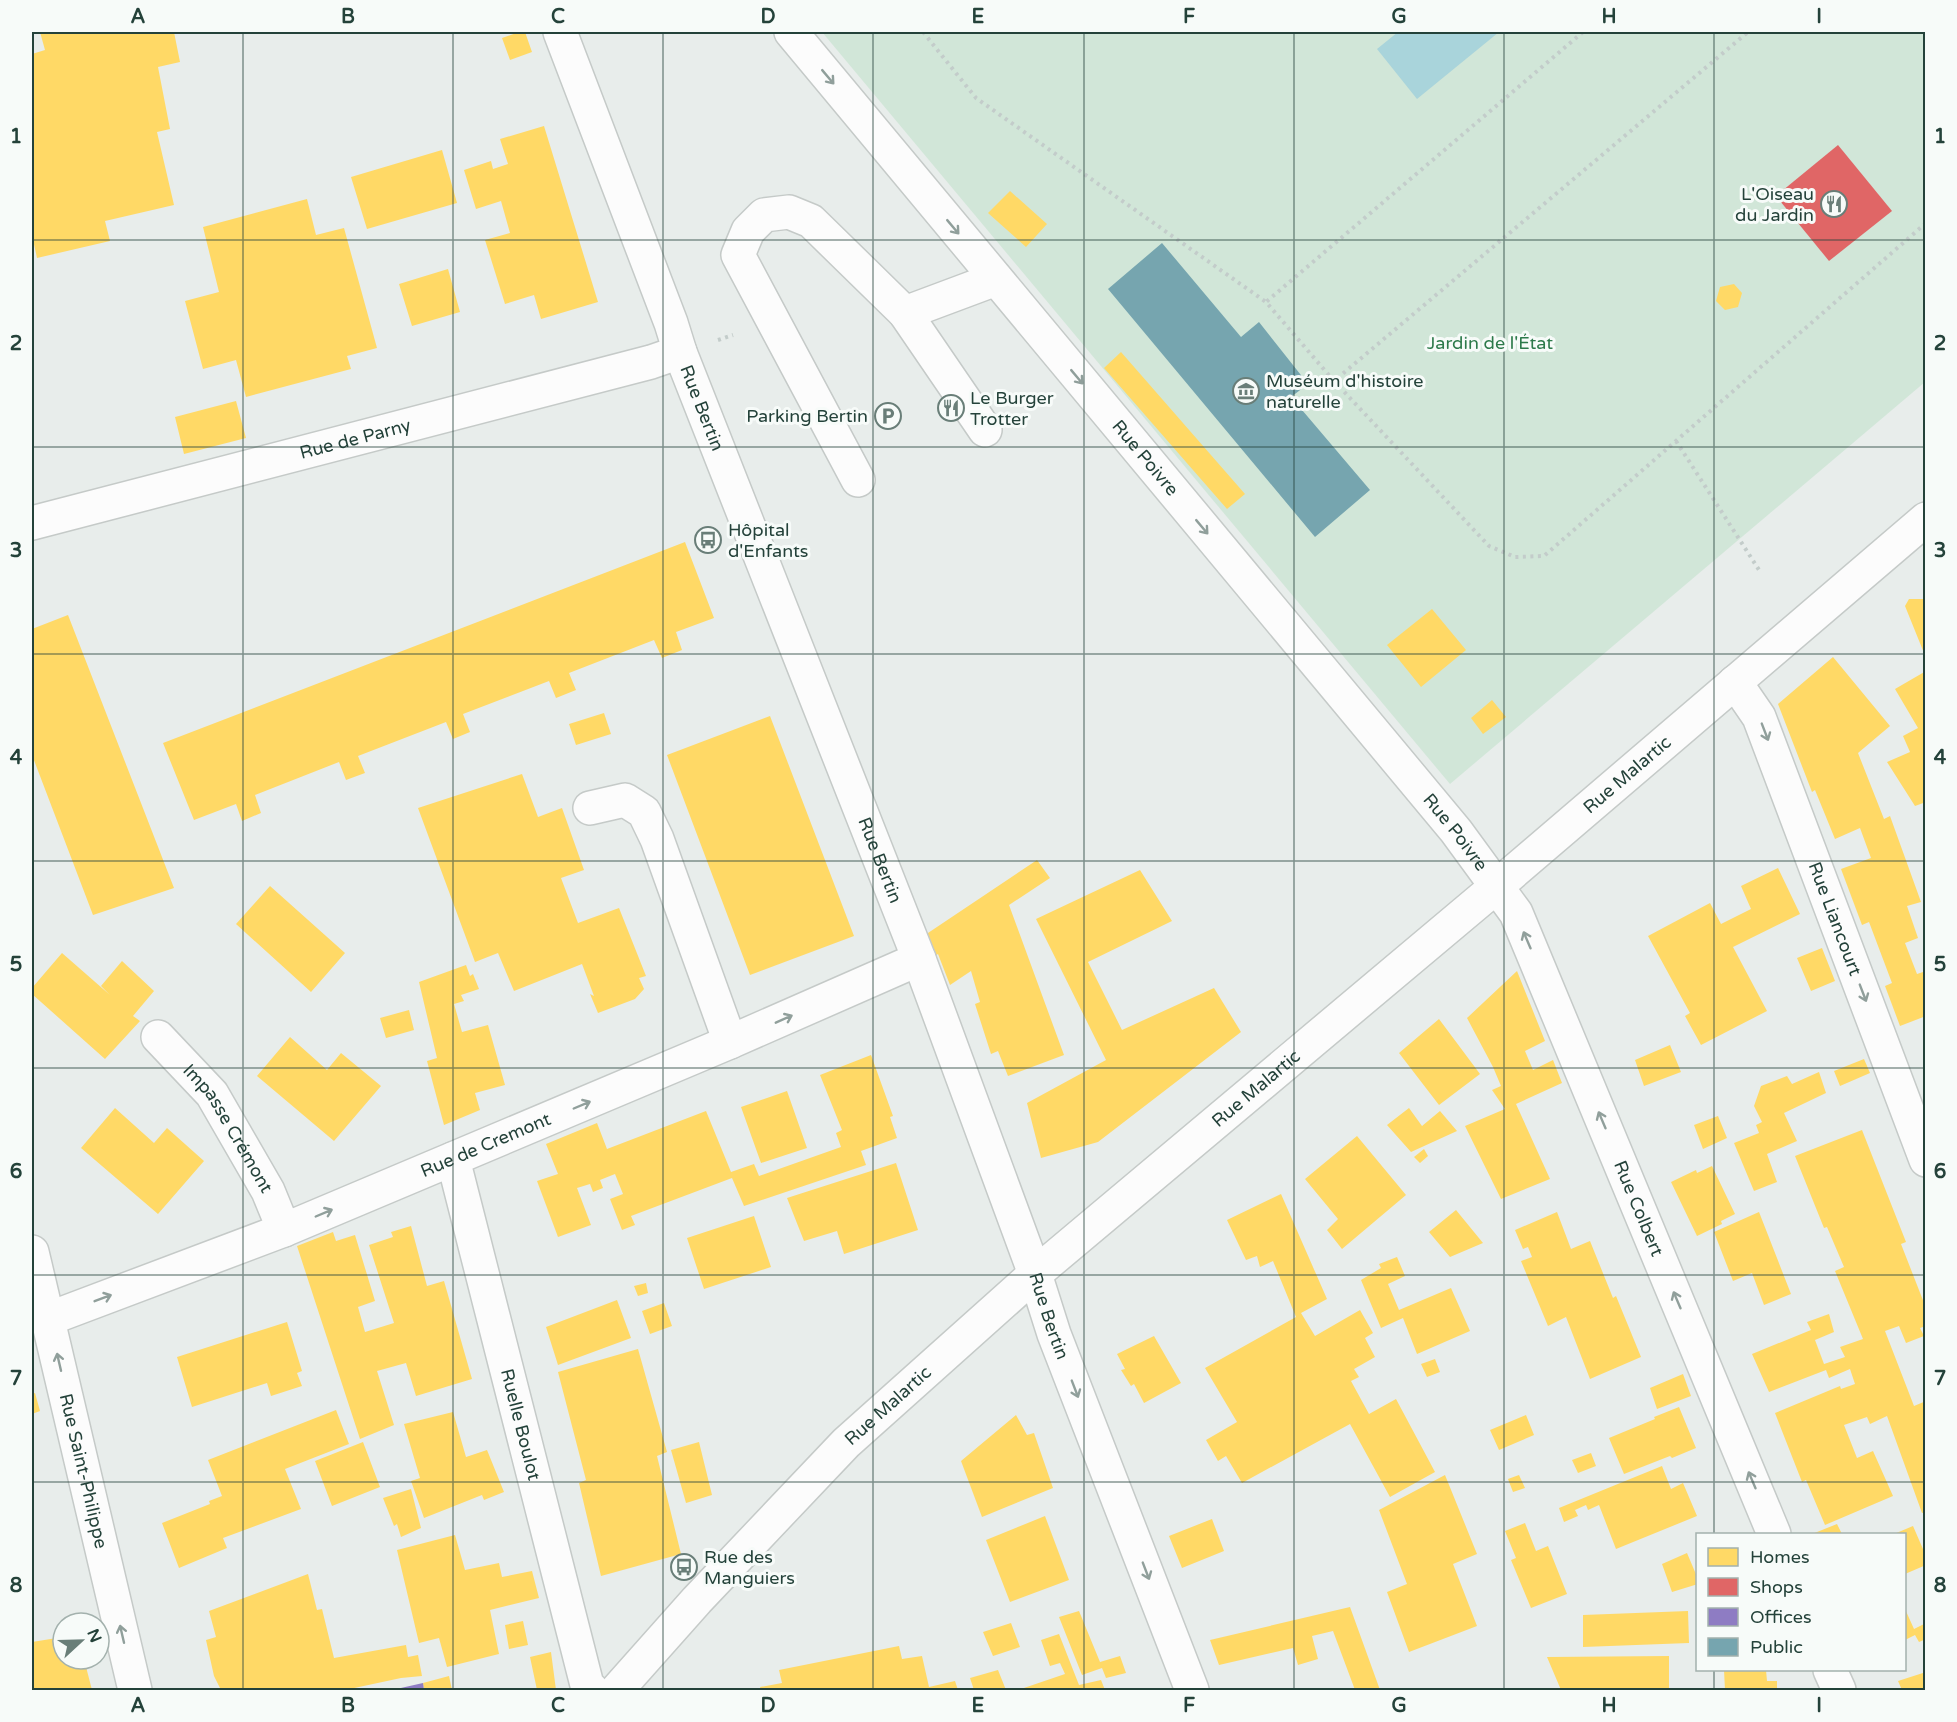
<svg xmlns="http://www.w3.org/2000/svg" width="1957" height="1722" font-family="'Varela Round',sans-serif">
<style>
.green{fill:#d1e6d8}
.water{fill:#a9d4db}
.homes{fill:#ffd966}
.shops{fill:#e06666}
.offices{fill:#8e7cc3}
.public{fill:#76a5af}
.lines{fill:none;stroke-linecap:round;stroke-linejoin:round}
.minor-casing{stroke:#c5cac8;stroke-width:36}
.path{stroke:#c3ccca;stroke-width:4;stroke-dasharray:3 4.5;stroke-linecap:butt}
.minor{stroke:#fcfcfc;stroke-width:33}
.oneway{stroke:#909f9b}
.grid{fill:none;stroke:#24423a;stroke-width:1.5;stroke-opacity:0.55}
.labels{text-anchor:middle;dominant-baseline:central;stroke-width:6;stroke-linejoin:round;paint-order:stroke}
.poi-label{font-size:18px;fill:#24423a;stroke:#f7fbf9;text-anchor:start}
.park-label{font-size:18px;fill:#2d7a4b;stroke:#f7fbf9}
.street-label{font-size:18px;fill:#24423a;stroke:#f7fbf9}
.neatline{fill:none;stroke:#24423a;stroke-width:2}
.grid-label{font-size:20px;text-anchor:middle;font-weight:bold;fill:#24423a}
</style>
<rect width="100%" height="100%" fill="#e8edeb"/>
<path class="green" d="M822,32H1925V382L1450,784Z"/>
<path class="water" d="M1398,32H1499L1417,99L1377,49Z"/>
<path class="homes" d="M40,32H174L180,62L158,67L170,129L157,132L174,205L105,221L110,241L37,258L32,235V54L45,50Z
M519,32H525L532,52L510,60L502,38Z
M544,126L598,302L541,319L534,295L505,304L485,240L510,233L501,201L476,209L464,170L491,161L493,169L508,164L500,139Z
M442,150L457,203L367,229L351,177Z
M1010,191L1047,224L1026,247L988,213Z
M307,199L316,235L344,228L377,348L347,356L351,369L246,397L236,360L203,369L185,301L219,292L203,227Z
M448,269L460,312L412,326L399,284Z
M1734,284L1742,293L1738,307L1725,310L1716,301L1720,287Z
M1121,352L1245,494L1227,509L1104,368Z
M236,401L246,438L184,454L175,417Z
M685,542L714,618L676,632L682,650L662,658L654,640L569,673L576,690L556,698L549,681L463,714L470,732L453,739L446,722L358,756L365,773L346,780L339,762L255,795L261,813L242,821L236,804L194,820L163,743Z
M1909,599H1926V658L1905,606Z
M1432,609L1466,650L1421,687L1387,645Z
M68,615L174,888L93,915L32,755V629Z
M1833,657L1890,726L1858,753L1884,819L1890,816L1921,902L1907,906L1918,938L1905,943L1917,974L1926,971V1016L1900,1026L1885,986L1892,983L1869,922L1862,925L1841,869L1871,858L1860,828L1835,839L1815,790L1812,792L1778,704Z
M1926,671V802L1915,806L1887,762L1910,752L1903,736L1918,728L1895,689Z
M1492,700L1506,717L1483,734L1471,718Z
M604,713L611,734L576,745L569,724Z
M770,716L854,936L750,975L667,755Z
M522,774L538,817L562,808L584,870L561,878L578,923L619,908L646,976L639,978L644,989L635,999L598,1013L590,994L594,996L582,964L514,991L498,953L475,962L418,808Z
M1037,860L1050,878L1009,905L1064,1055L1008,1076L998,1051L991,1054L975,1004L980,1002L971,971L950,985L938,954L933,957L925,935Z
M1778,868L1800,914L1733,947L1767,1011L1701,1045L1685,1016L1690,1013L1648,936L1710,903L1721,924L1751,909L1741,886Z
M1140,870L1172,921L1088,962L1122,1030L1214,988L1241,1032L1098,1142L1041,1158L1027,1103L1106,1060L1036,919Z
M270,886L345,953L311,992L236,924Z
M1822,948L1835,981L1811,991L1797,958Z
M62,953L110,995L101,986L122,961L154,991L133,1016L140,1021L105,1059L32,994V988Z
M466,965L470,976L473,974L479,989L461,995L464,1001L454,1004L462,1032L488,1025L505,1085L475,1093L480,1110L444,1125L427,1061L437,1058L419,982Z
M1517,971L1545,1041L1525,1051L1533,1070L1553,1060L1562,1083L1516,1104L1550,1179L1501,1199L1465,1126L1505,1109L1492,1090L1501,1086L1493,1067L1467,1018Z
M409,1010L414,1030L386,1038L380,1018Z
M1439,1019L1480,1074L1439,1105L1399,1053Z
M290,1037L327,1070L341,1053L381,1086L334,1141L257,1076Z
M1670,1045L1681,1072L1644,1086L1635,1060Z
M871,1055L893,1116L890,1117L897,1138L861,1151L866,1165L744,1206L732,1178L631,1216L635,1225L622,1230L610,1199L623,1194L615,1174L600,1180L603,1188L593,1192L590,1184L577,1188L591,1225L558,1237L537,1181L558,1174L546,1144L597,1123L607,1149L706,1111L731,1172L754,1164L759,1176L841,1147L836,1133L842,1130L820,1075Z
M1864,1059L1870,1073L1840,1086L1834,1071Z
M1819,1072L1826,1093L1784,1113L1797,1141L1767,1154L1777,1182L1754,1191L1734,1143L1759,1133L1756,1125L1762,1122L1754,1106L1761,1086L1787,1076L1792,1084Z
M787,1091L807,1148L761,1163L741,1107Z
M115,1108L154,1143L167,1128L204,1161L158,1214L81,1148Z
M1409,1108L1422,1126L1440,1111L1457,1131L1411,1152L1387,1125Z
M1718,1116L1727,1138L1703,1149L1694,1125Z
M1862,1130L1906,1242L1901,1244L1926,1308V1326L1920,1328L1924,1336L1906,1343L1899,1326L1885,1331L1914,1406L1926,1401V1512L1922,1513L1887,1416L1870,1424L1867,1417L1844,1425L1857,1458L1873,1451L1893,1496L1825,1525L1806,1480L1802,1482L1775,1413L1840,1386L1841,1389L1855,1384L1850,1369L1829,1378L1826,1370L1769,1392L1752,1354L1811,1330L1807,1322L1829,1314L1834,1332L1815,1340L1824,1364L1845,1357L1840,1347L1863,1339L1835,1271L1844,1267L1827,1227L1824,1228L1795,1156Z
M1357,1136L1406,1195L1342,1249L1327,1230L1338,1219L1305,1179Z
M1424,1149L1428,1156L1420,1163L1414,1157Z
M896,1163L918,1230L844,1254L837,1231L804,1241L787,1198Z
M1712,1166L1735,1214L1721,1221L1722,1224L1697,1236L1671,1182L1696,1170L1697,1173Z
M1281,1194L1327,1299L1301,1313L1315,1336L1360,1310L1373,1333L1365,1338L1375,1357L1354,1369L1359,1377L1351,1381L1369,1414L1396,1399L1435,1472L1390,1497L1350,1424L1242,1483L1226,1456L1218,1461L1206,1440L1237,1422L1205,1368L1296,1317L1273,1261L1260,1267L1257,1256L1246,1260L1227,1220Z
M1456,1210L1483,1243L1450,1257L1429,1232Z
M1557,1212L1571,1249L1590,1241L1613,1298L1616,1296L1641,1357L1590,1379L1566,1317L1548,1326L1521,1261L1532,1257L1528,1247L1523,1249L1515,1230Z
M1759,1212L1791,1294L1764,1305L1752,1273L1733,1281L1714,1232Z
M754,1216L771,1267L704,1289L687,1238Z
M411,1226L427,1286L444,1281L472,1379L416,1396L406,1363L377,1371L394,1425L360,1439L297,1246L333,1232L336,1241L355,1235L375,1301L358,1307L365,1332L394,1323L369,1245L393,1237L391,1232Z
M1397,1257L1405,1276L1388,1284L1399,1310L1451,1288L1470,1331L1417,1354L1403,1318L1381,1328L1361,1280L1381,1268L1379,1264Z
M646,1283L648,1293L638,1296L634,1286Z
M617,1300L631,1338L558,1365L546,1327Z
M664,1303L672,1326L650,1334L642,1311Z
M287,1322L302,1371L297,1373L302,1386L271,1396L267,1383L192,1407L177,1357Z
M1154,1336L1181,1383L1144,1403L1134,1384L1131,1386L1121,1370L1125,1369L1117,1354Z
M638,1349L667,1452L657,1456L681,1554L601,1576L579,1483L586,1480L558,1372Z
M1435,1359L1440,1372L1427,1377L1421,1364Z
M1683,1374L1691,1396L1657,1409L1650,1388Z
M35,1393L40,1411L32,1414V1394Z
M1679,1407L1696,1448L1672,1458L1670,1456L1624,1474L1609,1438L1655,1419L1654,1417Z
M336,1410L349,1444L285,1469L301,1509L223,1538L227,1548L179,1568L162,1523L210,1504L209,1501L222,1496L208,1460Z
M453,1412L466,1457L487,1450L504,1492L484,1500L482,1495L424,1518L411,1481L420,1478L404,1424Z
M1016,1415L1027,1435L1034,1433L1053,1488L982,1517L961,1461Z
M1526,1415L1534,1435L1499,1450L1490,1430Z
M363,1442L380,1487L332,1506L315,1461Z
M699,1442L712,1495L686,1503L671,1450Z
M1591,1453L1596,1466L1578,1473L1572,1460Z
M1662,1466L1671,1489L1683,1483L1697,1516L1616,1549L1599,1505L1588,1510L1586,1505L1575,1510L1578,1516L1564,1522L1559,1508Z
M1445,1475L1477,1554L1453,1564L1477,1626L1409,1652L1387,1592L1407,1584L1379,1510Z
M1519,1475L1525,1488L1513,1492L1508,1479Z
M411,1489L421,1528L401,1537L397,1524L394,1526L383,1498Z
M1045,1516L1069,1580L1010,1602L986,1540Z
M1212,1519L1224,1551L1182,1568L1169,1536Z
M1525,1523L1536,1551L1548,1546L1567,1594L1531,1608L1511,1560L1516,1558L1505,1531Z
M1837,1524L1842,1534H1812Z
M1913,1526L1926,1556V1565L1905,1574V1534H1894Z
M455,1535L465,1570L499,1563L502,1577L532,1571L539,1598L490,1610L499,1654L447,1667L439,1638L419,1643L397,1550Z
M1687,1553L1698,1579V1584L1672,1592L1662,1564Z
M308,1574L317,1610L322,1609L334,1658L406,1645L408,1657L418,1655L422,1676L401,1678L345,1690H221L214,1676L206,1640L216,1637L209,1611Z
M1350,1607L1380,1690H1355L1333,1631L1312,1636L1318,1659L1298,1665L1293,1648L1219,1665L1210,1640Z
M1905,1609L1914,1629L1926,1623V1639L1919,1642L1915,1635L1905,1640Z
M1079,1611L1100,1662L1120,1656L1126,1673L1106,1678L1102,1668L1082,1675L1059,1617Z
M1688,1611L1689,1643L1583,1647V1615Z
M523,1621L528,1645L509,1649L505,1625Z
M1011,1623L1020,1647L993,1656L983,1632Z
M1059,1634L1079,1685L1101,1680L1105,1690H1018L1065,1674L1060,1663L1050,1666L1041,1640Z
M63,1637V1659H84L92,1690H32V1642Z
M899,1646L902,1659L922,1656L929,1687L955,1681L958,1690H761L760,1687L782,1683L779,1670Z
M551,1652L556,1690H537L530,1657Z
M1669,1656V1690H1561L1547,1657Z
M998,1670L1006,1690H974L970,1678Z
M1724,1670H1766L1767,1681H1777V1690H1725Z
M1926,1672V1690H1902L1898,1681Z
M449,1676L452,1690H424L423,1683Z"/>
<path class="shops" d="M1838,145L1892,211L1829,261L1776,196Z"/>
<path class="offices" d="M423,1683L424,1690H392Z"/>
<path class="public" d="M1162,243L1241,337L1259,322L1308,384L1291,397L1370,490L1315,537L1108,289Z"/>
<g class="lines">
<defs>
<g id="minor">
<path id="s1" d="M560,32L671,323L680,352L919,959L1035,1274L1054,1334L1192,1690"/>
<path id="s2" d="M791,32L1456,831L1516,913L1774,1534"/>
<path d="M905,313L996,279"/>
<path d="M858,480L738,255L748,231L764,215L789,212L811,221L905,313L985,430"/>
<path id="s3" d="M32,523L651,362L680,352"/>
<path id="s4" d="M1735,682L1759,717L1926,1160"/>
<path d="M590,808L625,800L644,812L657,839L730,1042"/>
<path id="s5" d="M158,1037L212,1094L268,1191L284,1230"/>
<path id="s6" d="M453,1159L587,1685L592,1690"/>
<path id="s7" d="M32,1252L135,1690"/>
<path id="s8" d="M48,1319L284,1230L730,1042L919,959"/>
<path d="M1830,1670L1839,1690"/>
<path id="s9" d="M617,1690L697,1600L846,1443L1035,1274L1497,886L1926,519"/>
</g>
</defs>
<use href="#minor" class="minor-casing"/>
<path class="path" d="M923,32L976,98L1266,302
M1583,32L1266,302L1334,381L1748,32
M718,340L733,335
M1334,381L1489,546L1515,557L1544,556L1926,223
M1676,441L1761,573"/>
<use href="#minor" class="minor"/>
</g>
<defs><path id="oneway-shaft" d="M-6 0H5M1.5-3L5.5 0L1.5 3" fill="none" stroke-width="1.6" stroke-linecap="round" stroke-linejoin="round" transform="scale(1.5)"/></defs>
<g class="oneway">
<use href="#oneway-shaft" transform="translate(828 77) rotate(50)"/>
<use href="#oneway-shaft" transform="translate(953 227) rotate(50)"/>
<use href="#oneway-shaft" transform="translate(1077 377) rotate(50)"/>
<use href="#oneway-shaft" transform="translate(1202 527) rotate(50)"/>
<use href="#oneway-shaft" transform="translate(1765 732) rotate(69)"/>
<use href="#oneway-shaft" transform="translate(1527 940) rotate(-113)"/>
<use href="#oneway-shaft" transform="translate(1863 993) rotate(69)"/>
<use href="#oneway-shaft" transform="translate(784 1019) rotate(-24)"/>
<use href="#oneway-shaft" transform="translate(582 1105) rotate(-23)"/>
<use href="#oneway-shaft" transform="translate(1602 1120) rotate(-113)"/>
<use href="#oneway-shaft" transform="translate(324 1213) rotate(-23)"/>
<use href="#oneway-shaft" transform="translate(103 1298) rotate(-21)"/>
<use href="#oneway-shaft" transform="translate(1677 1300) rotate(-113)"/>
<use href="#oneway-shaft" transform="translate(59 1362) rotate(-103)"/>
<use href="#oneway-shaft" transform="translate(1075 1389) rotate(69)"/>
<use href="#oneway-shaft" transform="translate(1752 1480) rotate(-113)"/>
<use href="#oneway-shaft" transform="translate(1146 1571) rotate(69)"/>
<use href="#oneway-shaft" transform="translate(122 1634) rotate(-103)"/>
</g>
<path class="grid" d="M243,32V1690M453,32V1690M663,32V1690M873,32V1690M1084,32V1690M1294,32V1690M1504,32V1690M1714,32V1534M32,240H1926M32,447H1926M32,654H1926M32,861H1926M32,1068H1926M32,1275H1926M32,1482H1926M1714,1670V1690"/>
<defs>
<symbol id="restaurant-ring" viewBox="-11 -11 22 22"><circle r="9.5" fill="#f7fbf9" stroke="#697e78" stroke-width="1.5"/><path d="M-5-6h1v4h1v-4h1v4h1v-4h1v5L-1.5 .5V6h-2V.5L-5-1ZM5-6V6H3V1.5H1.5Q1.5-4 5-6Z" fill="#697e78"/></symbol>
<symbol id="museum-ring" viewBox="-11 -11 22 22"><circle r="9.5" fill="#f7fbf9" stroke="#697e78" stroke-width="1.5"/><path d="M0-6L6-3V-2H-6V-3ZM-5-1h2V3h-2ZM-1-1h2V3h-2ZM3-1h2V3H3ZM-6 4H6V6H-6Z" fill="#697e78"/></symbol>
<symbol id="parking-ring" viewBox="-11 -11 22 22"><circle r="9.5" fill="#f7fbf9" stroke="#697e78" stroke-width="1.5"/><path d="M-3.5-5.5H1a3.5 3.5 0 0 1 0 7H-1V5.5H-3.5ZM-1-3.4V-.6H.8a1.4 1.4 0 0 0 0-2.8Z" fill="#697e78"/></symbol>
<symbol id="bus-ring" viewBox="-11 -11 22 22"><circle r="9.5" fill="#f7fbf9" stroke="#697e78" stroke-width="1.5"/><path d="M-5-6H5V4H4V6H2V4H-2V6H-4V4H-5ZM-3.5-4V0h7V-4ZM-3.5 1.2v1.5H-2V1.2ZM2 1.2v1.5H3.5V1.2Z" fill="#697e78"/></symbol>
</defs>
<g fill-rule="evenodd">
<use href="#restaurant-ring" x="1819" y="189" width="30" height="30"/>
<use href="#museum-ring" x="1231" y="376" width="30" height="30"/>
<use href="#restaurant-ring" x="936" y="393" width="30" height="30"/>
<use href="#parking-ring" x="873" y="401" width="30" height="30"/>
<use href="#bus-ring" x="693" y="525" width="30" height="30"/>
<use href="#bus-ring" x="669" y="1552" width="30" height="30"/>
</g>
<g class="labels">
<g class="poi-label">
<text x="1814" y="194" text-anchor="end">L'Oiseau<tspan x="1814" dy="21">du Jardin</tspan></text>
<text x="1266" y="381">Muséum d'histoire<tspan x="1266" dy="21">naturelle</tspan></text>
<text x="970" y="398">Le Burger<tspan x="970" dy="21">Trotter</tspan></text>
<text x="868" y="416" text-anchor="end">Parking Bertin</text>
<text x="728" y="530">Hôpital<tspan x="728" dy="21">d'Enfants</tspan></text>
<text x="704" y="1557">Rue des<tspan x="704" dy="21">Manguiers</tspan></text>
</g>
<g class="park-label">
<text x="1490" y="343">Jardin de l'État</text>
</g>
<g class="street-label">
<text stroke="none"><textPath href="#s1" startOffset="402">Rue Bertin</textPath></text>
<text stroke="none"><textPath href="#s3" startOffset="334">Rue de Parny</textPath></text>
<text stroke="none"><textPath href="#s2" startOffset="554">Rue Poivre</textPath></text>
<text stroke="none"><textPath href="#s9" startOffset="1365">Rue Malartic</textPath></text>
<text stroke="none"><textPath href="#s2" startOffset="1040">Rue Poivre</textPath></text>
<text stroke="none"><textPath href="#s1" startOffset="888">Rue Bertin</textPath></text>
<text stroke="none"><textPath href="#s4" startOffset="258">Rue Liancourt</textPath></text>
<text stroke="none"><textPath href="#s9" startOffset="879">Rue Malartic</textPath></text>
<text stroke="none"><textPath href="#s5" startOffset="116">Impasse Crémont</textPath></text>
<text stroke="none"><textPath href="#s8" startOffset="471">Rue de Cremont</textPath></text>
<text stroke="none"><textPath href="#s2" startOffset="1461">Rue Colbert</textPath></text>
<text stroke="none"><textPath href="#s1" startOffset="1374">Rue Bertin</textPath></text>
<text stroke="none"><textPath href="#s9" startOffset="393">Rue Malartic</textPath></text>
<text stroke="none"><textPath href="#s6" startOffset="274">Ruelle Boulot</textPath></text>
<text stroke="none"><textPath href="#s7" startOffset="225">Rue Saint-Philippe</textPath></text>
</g>
</g>
<rect width="1957" height="1722" fill="none" stroke="#f7fbf9" stroke-width="66"/>
<rect x="1696" y="1533" width="210" height="138" fill="#f7fbf9" stroke="#a3b1ad" stroke-width="1.5"/>
<rect x="1708" y="1548" width="30" height="18" fill="#ffd966" stroke="#a3b1ad" stroke-width="1.5"/>
<text x="1750" y="1563" font-size="18" fill="#24423a">Homes</text>
<rect x="1708" y="1578" width="30" height="18" fill="#e06666" stroke="#a3b1ad" stroke-width="1.5"/>
<text x="1750" y="1593" font-size="18" fill="#24423a">Shops</text>
<rect x="1708" y="1608" width="30" height="18" fill="#8e7cc3" stroke="#a3b1ad" stroke-width="1.5"/>
<text x="1750" y="1623" font-size="18" fill="#24423a">Offices</text>
<rect x="1708" y="1638" width="30" height="18" fill="#76a5af" stroke="#a3b1ad" stroke-width="1.5"/>
<text x="1750" y="1653" font-size="18" fill="#24423a">Public</text>
<g transform="translate(81 1641) rotate(68)"><circle r="28" fill="#f7fbf9" stroke="#a3b1ad" stroke-width="1.5"/>
<path d="M0-4.5L10 22L0 15L-10 22Z" fill="#697e78"/>
<text y="-9" font-size="16" font-weight="bold" text-anchor="middle" fill="#24423a">N</text>
</g>
<rect x="33" y="33" width="1891" height="1656" class="neatline"/>
<g class="grid-label">
<text x="138" y="23">A</text>
<text x="348" y="23">B</text>
<text x="558" y="23">C</text>
<text x="768" y="23">D</text>
<text x="978" y="23">E</text>
<text x="1189" y="23">F</text>
<text x="1399" y="23">G</text>
<text x="1609" y="23">H</text>
<text x="1819" y="23">I</text>
<text x="16" y="143">1</text>
<text x="1940" y="143">1</text>
<text x="16" y="350">2</text>
<text x="1940" y="350">2</text>
<text x="16" y="557">3</text>
<text x="1940" y="557">3</text>
<text x="16" y="764">4</text>
<text x="1940" y="764">4</text>
<text x="16" y="971">5</text>
<text x="1940" y="971">5</text>
<text x="16" y="1178">6</text>
<text x="1940" y="1178">6</text>
<text x="16" y="1385">7</text>
<text x="1940" y="1385">7</text>
<text x="16" y="1592">8</text>
<text x="1940" y="1592">8</text>
<text x="138" y="1712">A</text>
<text x="348" y="1712">B</text>
<text x="558" y="1712">C</text>
<text x="768" y="1712">D</text>
<text x="978" y="1712">E</text>
<text x="1189" y="1712">F</text>
<text x="1399" y="1712">G</text>
<text x="1609" y="1712">H</text>
<text x="1819" y="1712">I</text>
</g>
</svg>
